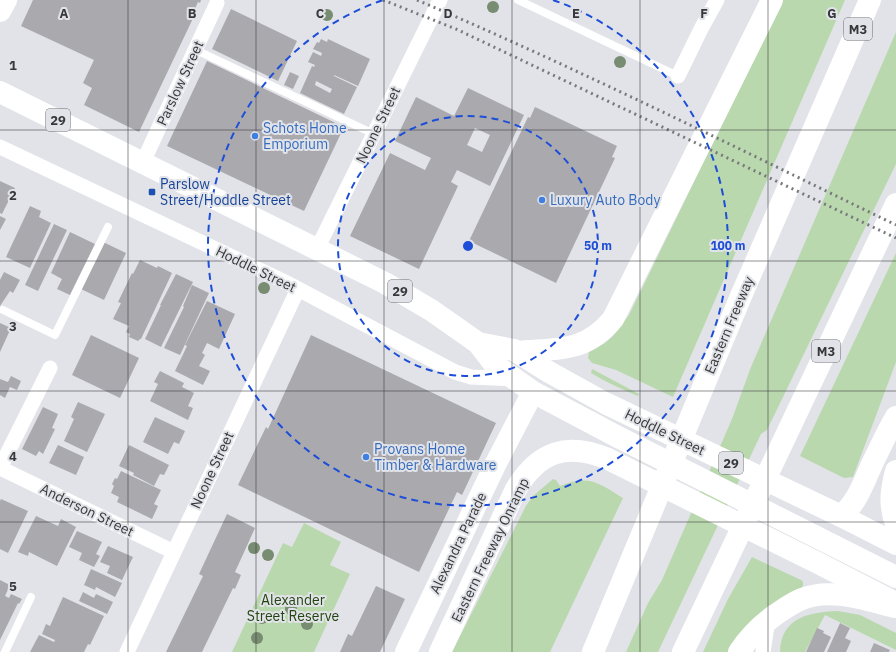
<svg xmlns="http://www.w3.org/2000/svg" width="896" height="652" font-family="'IBM Plex Sans',sans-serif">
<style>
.green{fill:#bad8ad}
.building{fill:#aaa9ae;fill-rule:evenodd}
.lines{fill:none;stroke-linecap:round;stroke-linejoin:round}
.lane{stroke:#fff;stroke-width:8}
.street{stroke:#fff;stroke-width:15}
.secondary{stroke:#fff;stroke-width:22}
.primary{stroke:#fff;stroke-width:22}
.highway{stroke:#fff;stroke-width:22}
.rail{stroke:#77797c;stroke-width:3;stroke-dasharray:2 4;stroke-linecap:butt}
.tree{fill:#788c71}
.grid{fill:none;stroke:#37383a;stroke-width:1;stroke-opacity:0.55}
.ring{fill:none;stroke:#1d4ed8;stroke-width:2;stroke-dasharray:7 5}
.shop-dot{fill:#3f7fe0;stroke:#e1e3e8;stroke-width:1.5}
.transit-dot{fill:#1a4fb4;stroke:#e1e3e8;stroke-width:1.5}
.labels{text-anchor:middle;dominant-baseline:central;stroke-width:4;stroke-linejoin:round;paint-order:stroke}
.shield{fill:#e1e3e8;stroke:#6a6b6e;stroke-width:1}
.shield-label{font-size:13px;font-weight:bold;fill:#37383a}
.street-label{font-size:14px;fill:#37383a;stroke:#e1e3e8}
.shop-label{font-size:14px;fill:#366cbe;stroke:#e1e3e8;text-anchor:start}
.transit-label{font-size:14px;fill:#164399;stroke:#e1e3e8;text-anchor:start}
.park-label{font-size:14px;fill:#234410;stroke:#e1e3e8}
.grid-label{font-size:13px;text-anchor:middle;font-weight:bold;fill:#37383a;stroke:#e1e3e8;stroke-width:4;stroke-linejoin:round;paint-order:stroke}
.centre{fill:#1d4ed8;stroke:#e1e3e8;stroke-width:2}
.ring-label{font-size:12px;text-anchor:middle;font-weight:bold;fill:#1d4ed8;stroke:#e1e3e8;stroke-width:4;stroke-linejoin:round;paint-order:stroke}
</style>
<rect width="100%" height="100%" fill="#e1e3e8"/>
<path class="green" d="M783,0H845L673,397L616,370L592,363L588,358L589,352L605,343L613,336L629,315Z
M896,32V164L767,430L761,434L658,652H626L648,603L662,580L732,419L751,367Z
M896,253V362L853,477L844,478L800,456Z
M592,369L639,394L638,396C621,389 606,382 591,373Z
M553,479L556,480L560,486C589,474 599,483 623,498L550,652H452L526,506L533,496Z
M304,523L341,542L330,565L350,574L314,652H232L283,543L292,547Z
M752,557L801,580L803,582V586L731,652H703L728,599Z
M838,611L860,615L896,633V650L825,615L805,652H780C781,617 810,612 838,611Z"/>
<path class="building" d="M33,0H201L200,3L198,2L194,11L196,12L139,132L84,105L92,88L83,83L94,60L21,26Z
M231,9L297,41L278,81L212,49Z
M321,39L327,42L328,39L370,59L358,86L334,75V76L357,87L344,114L300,93L312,66L314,67L315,65L308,62L313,52L321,56L322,53L313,49L317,42L319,43ZM316,81L332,89L330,93L315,85Z
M207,61L344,127L304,211L167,146Z
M290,72L299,76L293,89L284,85Z
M468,88L524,115L490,186L457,170L451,182L458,186L419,269L350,236L390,153L425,170L431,158L395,141L416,97L454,116ZM475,128L490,135L482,152L467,145Z
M535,107L617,146L612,157L615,158L556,283L469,241L528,117L530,118Z
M0,181L15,188L2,214L0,213Z
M30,206L41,211L39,217L51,223L30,268L6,257Z
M0,216L6,219L0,230Z
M54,224L67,230L38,291L25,285Z
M70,232L95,244L70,295L57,289L62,279L51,273Z
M103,242L126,253L104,300L81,289Z
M140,260L157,268L158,266L172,273L141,339H140L138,341L129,337L130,334L126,332L129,326L113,319L121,303L118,302L132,273L133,274Z
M4,272L20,280L13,293L10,291L0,306V280Z
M176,274L193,282L161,347L145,339L161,305H160Z
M192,285L209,293L180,355L164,348L184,307L183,306Z
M207,301L235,314L219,349L207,343L202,353L205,355L199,366L210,371L203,385L175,371L187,346L185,345Z
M0,323L11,328L0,352Z
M91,335L139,358L120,398L72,375Z
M311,335L496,423L462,495L457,492L419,572L238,485L266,427L268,429Z
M160,371L184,383L182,387L194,393L188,406L193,408L188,420L150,401L158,384L154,382Z
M11,376L21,381L17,390L10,387L5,398L0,395V379L8,382Z
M78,402L105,414L87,452L64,441L74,419L71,417Z
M43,407L58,414L52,428L55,429L43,454L39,451L36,456L22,449Z
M155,417L185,431L179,444L174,442L168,454L143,442Z
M58,445L84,457L76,475L49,463Z
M129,445L169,465L164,475L160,474L154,486L133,475L134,473L119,466Z
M121,471L161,490L154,504L158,506L152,519L117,502L119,497L111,493L114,486L112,484L115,478L117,479Z
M1,499L28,511L8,553L0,549V501Z
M227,514L255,528L235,572L241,575L235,589L233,588L202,652H166L203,576L199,574Z
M36,516L58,526L61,519L76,527L57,566L29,552L28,556L18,552Z
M77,531L102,542L96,554L100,556L94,567L79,560L82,553L69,547Z
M108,546L133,557L122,580L107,573L110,566L100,562Z
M91,569L122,583L115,597L96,587L95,590L84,585Z
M0,580L10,585L5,596L9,598L11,594L22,599L19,604L18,603L0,640Z
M376,586L405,599L380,652H340L348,634L352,636Z
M83,592L94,598L96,594L113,602L107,614L79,601Z
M63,597L104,616L90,645L88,644L84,652H30L39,635L54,642L55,640L42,634L46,624L50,626Z
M840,623L850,628L845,638L851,641L846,652H827Z
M817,628L824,631L823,633L831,637L824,652H806Z
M874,643L890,650L889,652H870Z"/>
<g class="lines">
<path class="lane" d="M518,0L678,76
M196,50L374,134
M3,310L55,335L108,227
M5,652L31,597"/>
<path class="street" d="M678,76L701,29L717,0
M0,147L283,281L455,372L471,377L513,379
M143,162L217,3
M317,249L440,0
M0,468L174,552
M0,468L50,368
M127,652L298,289
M763,652L768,620"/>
<path class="secondary" d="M0,11L6,0"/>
<path class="primary" d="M0,92L385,283L431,310L478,343L495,365L533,392L618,437L896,577
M478,343L514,350L549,372L605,403L841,516L896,544
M406,652L495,465L533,392
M739,652C749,637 761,625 775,615C784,609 792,603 802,599C831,587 866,600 895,607"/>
<path class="highway" d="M517,352C558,348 585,353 613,319L772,0
M896,471C891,490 889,505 896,524
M841,516C857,503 864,482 872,464C880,448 887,432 896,417
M440,652L516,489C539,451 567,442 608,459L820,564L896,603
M593,652L741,296L870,0
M683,652L896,204"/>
<path class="rail" d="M383,0L456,29L896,238
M417,0C579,69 737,148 896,225"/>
</g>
<g class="tree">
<circle cx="493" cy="7" r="6"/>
<circle cx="327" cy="15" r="6"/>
<circle cx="620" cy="62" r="6"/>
<circle cx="264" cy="288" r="6"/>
<circle cx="254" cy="548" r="6"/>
<circle cx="268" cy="555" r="6"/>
<circle cx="291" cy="609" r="6"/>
<circle cx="262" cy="618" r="6"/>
<circle cx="307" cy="624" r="6"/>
<circle cx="257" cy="638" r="6"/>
</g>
<path class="grid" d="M128,0V652M256,0V652M384,0V652M512,0V652M640,0V652M768,0V652M0,130H896M0,261H896M0,391H896M0,522H896"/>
<g class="ring">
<circle cx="468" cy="246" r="130"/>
<path d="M553 0A260 260 0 1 1 383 0"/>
</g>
<g class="shop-dot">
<circle cx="255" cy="136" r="4"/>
<circle cx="542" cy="200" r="4"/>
<circle cx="366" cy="457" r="4"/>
</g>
<rect class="transit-dot" x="148" y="188" width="8" height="8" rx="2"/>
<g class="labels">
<g class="shield">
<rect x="844" y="18" width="28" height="22" rx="3"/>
<rect x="46" y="109" width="24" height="22" rx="3"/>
<rect x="388" y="280" width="24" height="22" rx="3"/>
<rect x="812" y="340" width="28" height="22" rx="3"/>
<rect x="719" y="452" width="24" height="22" rx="3"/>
</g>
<g class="shield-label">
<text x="858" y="29">M3</text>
<text x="58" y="120">29</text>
<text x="400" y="291">29</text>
<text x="826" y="351">M3</text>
<text x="731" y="463">29</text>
</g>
<g class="street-label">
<text transform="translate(180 83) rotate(-65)">Parslow Street</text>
<text transform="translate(378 125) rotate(-64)">Noone Street</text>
<text transform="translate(256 269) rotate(26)">Hoddle Street</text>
<text transform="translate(729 325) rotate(-67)">Eastern Freeway</text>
<text transform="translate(665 432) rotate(26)">Hoddle Street</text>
<text transform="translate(212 470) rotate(-65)">Noone Street</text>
<text transform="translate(87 510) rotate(26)">Anderson Street</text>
<text transform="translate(458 543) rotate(-64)">Alexandra Parade</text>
<text transform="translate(490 550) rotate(-64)">Eastern Freeway Onramp</text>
</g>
<g class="shop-label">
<text x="263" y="128">Schots Home<tspan x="263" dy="16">Emporium</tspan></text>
<text x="550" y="200">Luxury Auto Body</text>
<text x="374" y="449">Provans Home<tspan x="374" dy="16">Timber &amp; Hardware</tspan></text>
</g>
<g class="transit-label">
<text x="160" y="184">Parslow<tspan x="160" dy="16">Street/Hoddle Street</tspan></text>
</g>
<g class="park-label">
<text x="293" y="600">Alexander<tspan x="293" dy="16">Street Reserve</tspan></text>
</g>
</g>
<g class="grid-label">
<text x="64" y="18">A</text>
<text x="192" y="18">B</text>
<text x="320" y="18">C</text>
<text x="448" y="18">D</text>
<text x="576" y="18">E</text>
<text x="704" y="18">F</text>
<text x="832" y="18">G</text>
<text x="13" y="70">1</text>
<text x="13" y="200">2</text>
<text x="13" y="331">3</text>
<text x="13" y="461">4</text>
<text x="13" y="591">5</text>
</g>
<circle cx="468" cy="246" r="6" class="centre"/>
<g class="ring-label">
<text x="598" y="250">50 m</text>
<text x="728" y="250">100 m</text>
</g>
</svg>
